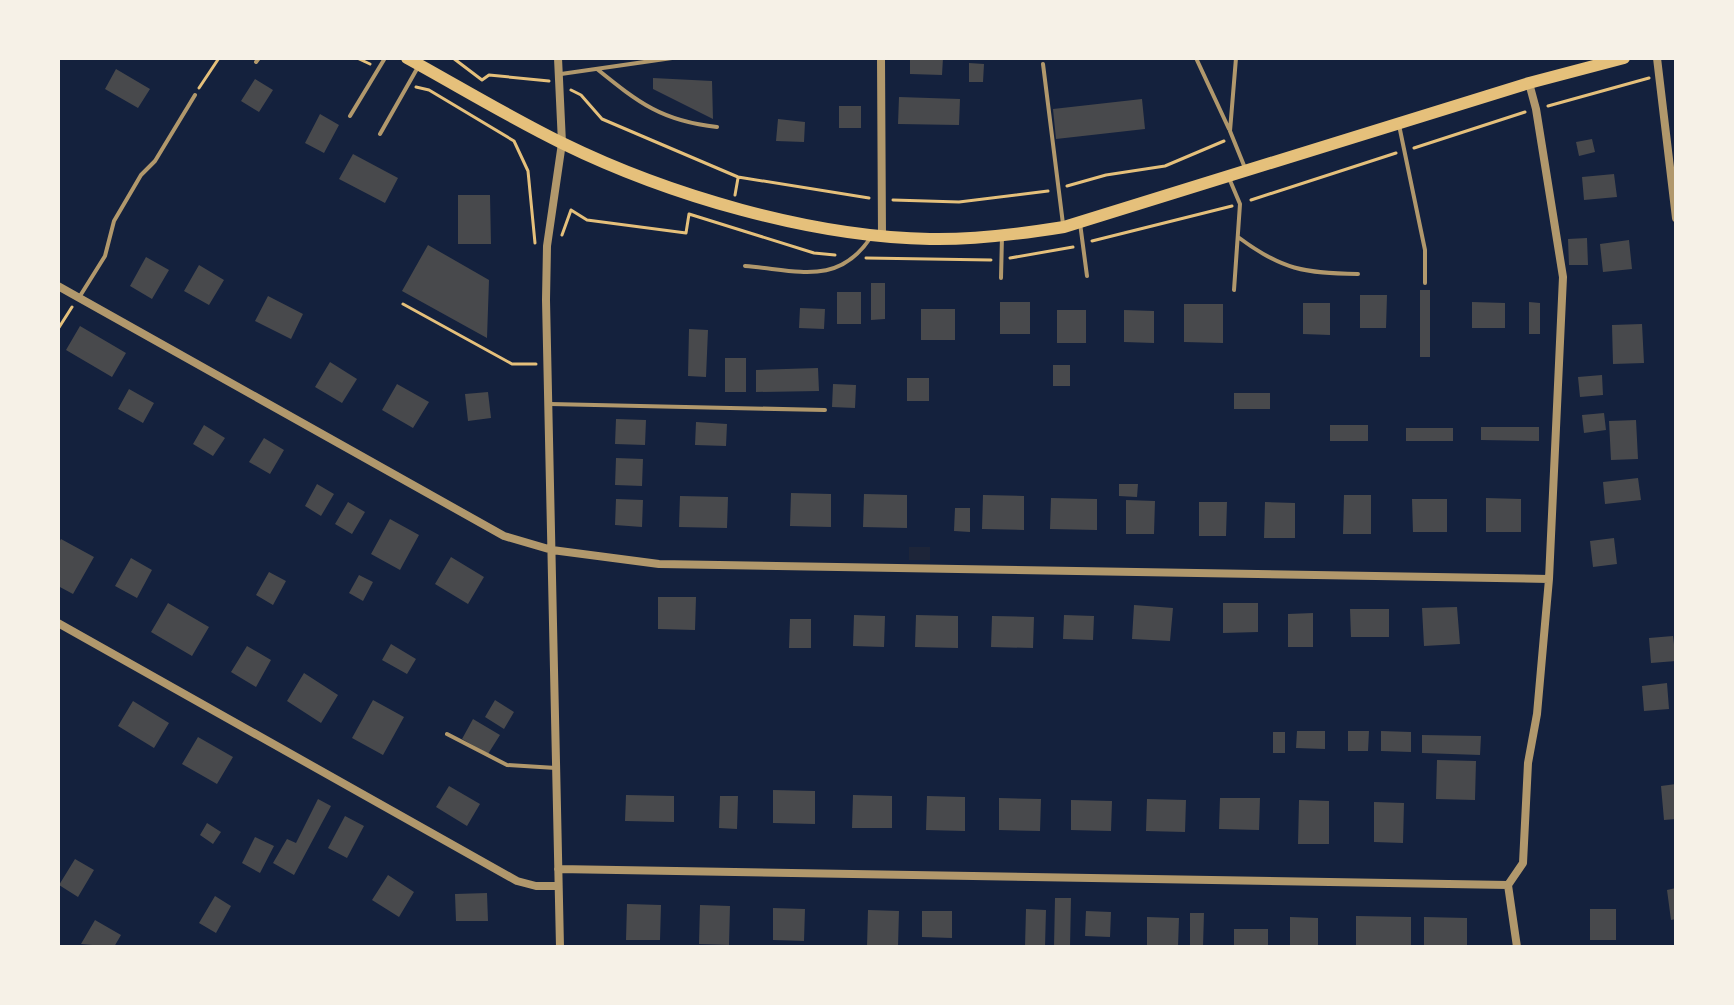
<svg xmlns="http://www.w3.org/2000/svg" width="1734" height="1005" font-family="'Sofia Sans Condensed',sans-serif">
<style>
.green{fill:#1d2539}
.building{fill:#48494c}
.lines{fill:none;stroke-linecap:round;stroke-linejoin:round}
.path{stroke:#e5c07b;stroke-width:3}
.service{stroke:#b1986c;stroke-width:4}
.minor{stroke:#b1986c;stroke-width:8}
.secondary{stroke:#e5c07b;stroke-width:12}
</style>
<rect width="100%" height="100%" fill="#14213d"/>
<path class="green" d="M909,547H930V560H909Z"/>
<path class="building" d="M910,58H943L942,75L910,74Z
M969,63L984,64L983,82H969Z
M116,69L150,89L138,108L105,89Z
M653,78L712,81L713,119L653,89Z
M255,79L273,90L259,112L241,101Z
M899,97L960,99L959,125L898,124Z
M1142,99L1145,129L1056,139L1053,109Z
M839,106H861V128H839Z
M320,114L339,125L324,153L305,143Z
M778,119L805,122L804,142L776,141Z
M1592,139L1595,152L1579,156L1576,142Z
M353,154L398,178L385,203L339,179Z
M1614,174L1617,197L1584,200L1582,177Z
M458,195H490L491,244H458Z
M1587,238L1588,265H1569L1568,239Z
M1629,240L1632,269L1603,272L1600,244Z
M428,245L489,280L487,338L402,291Z
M146,257L169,270L152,299L130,286Z
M199,265L224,280L209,305L184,291Z
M871,283H885V319L871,320Z
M1420,290H1430V357H1420Z
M837,292H861V324H837Z
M1360,295H1387L1386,328H1360Z
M268,296L303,314L291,339L255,321Z
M1000,302H1030V334H1000Z
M1472,302L1505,303V328H1472Z
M1529,302L1540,303V334H1529Z
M1303,303H1330V335L1303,334Z
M1184,304H1223V343L1184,342Z
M800,308L825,309L824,329L799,328Z
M921,309H955V340H921Z
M1057,310H1086V343H1057Z
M1124,310L1154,311V343L1124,342Z
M1642,324L1644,363L1613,364L1612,325Z
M80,326L126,353L112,377L66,350Z
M689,329L708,330L706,377L688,376Z
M725,358H746V392H725Z
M330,362L357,379L342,403L315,387Z
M1053,365H1070V386H1053Z
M818,368L819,391L756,392V370Z
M1602,375L1603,395L1580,397L1578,377Z
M907,378H929V401H907Z
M397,384L429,402L413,428L382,410Z
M833,384L856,385L855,408L832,407Z
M129,389L154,403L143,423L118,409Z
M488,392L491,418L468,421L465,394Z
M1234,393H1270V409H1234Z
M1604,413L1606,430L1584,433L1582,415Z
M616,419L646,420L645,445L615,444Z
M1636,420L1638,459L1611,460L1609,421Z
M696,422L727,424L726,446L695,445Z
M204,425L225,438L213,456L193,444Z
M1330,425H1368V441H1330Z
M1481,427H1539V441L1481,440Z
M1406,428H1453V441H1406Z
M264,438L284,450L270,474L249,462Z
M616,458L643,459L642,486L615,485Z
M1638,478L1641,500L1605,504L1603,482Z
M317,484L334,494L321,516L305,506Z
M1119,484H1138L1137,497L1119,496Z
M791,493L831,494V527L790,526Z
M864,494L907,495V528L863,527Z
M983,495L1024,496V530L982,529Z
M1344,495H1371V534H1343Z
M680,496L728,497L727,528L679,527Z
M1051,498L1097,499V530L1050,529Z
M1486,498L1521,499V532H1486Z
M616,499L643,500L642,527L615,525Z
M1412,499H1447V532H1413Z
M1126,500L1155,501L1154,534H1126Z
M348,502L365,512L352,534L335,524Z
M1199,502H1227L1226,536H1199Z
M1265,502L1295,503V538H1264Z
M955,508H970V532L954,531Z
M390,519L419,535L400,570L371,554Z
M1614,538L1617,564L1593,567L1590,541Z
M61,539L94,557L73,594L58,586V544Z
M451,557L484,577L468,604L435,584Z
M131,558L152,570L137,598L115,586Z
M269,572L286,581L273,605L256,595Z
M359,575L373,582L363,601L349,593Z
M658,597H696L695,630L658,629Z
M168,603L209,627L192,656L151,632Z
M1223,603H1258V632L1223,633Z
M1134,605L1173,608L1170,641L1132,639Z
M1457,607L1460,644L1424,646L1422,608Z
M1350,609H1389V637H1351Z
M1313,613V647H1288V614Z
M854,615L885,616L884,647L853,646Z
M916,615L958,616V648L915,647Z
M1064,615L1094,616L1093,640L1063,639Z
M992,616L1034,617L1033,648L991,647Z
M790,619H811V648H789Z
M1673,636L1676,661L1651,663L1649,638Z
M391,644L416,659L407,674L382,660Z
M247,646L271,660L256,687L231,672Z
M304,673L338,695L321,723L287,701Z
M1667,683L1669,709L1644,711L1642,686Z
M373,700L404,717L383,755L352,738Z
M495,700L514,712L504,729L485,717Z
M133,701L169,723L154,748L118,726Z
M473,719L500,735L488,754L462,739Z
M1297,731H1325V749L1296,748Z
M1348,731H1369L1368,751H1348Z
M1381,731L1411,732V752L1381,751Z
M1273,732H1285V753H1273Z
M1422,735L1481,736L1480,755L1422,753Z
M198,737L233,757L217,784L182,764Z
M1437,760L1476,761L1475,800L1436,799Z
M1676,784V819L1664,820L1661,786Z
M449,786L480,804L467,826L436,807Z
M773,790L815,791V824L773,823Z
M626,795L674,796V822L625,821Z
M853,795L892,796V828H852Z
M720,796H738L737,829L719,828Z
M927,796L965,797V831L926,830Z
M999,798L1041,799L1040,831L999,830Z
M1220,798H1260L1259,830L1219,829Z
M318,799L331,806L294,875L273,863L287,839L296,843Z
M1147,799L1186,800L1185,832L1146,831Z
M1071,800L1112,801L1111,831L1071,830Z
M1299,800L1329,801V844H1298Z
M1374,802L1404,803L1403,843L1374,842Z
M345,816L364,826L347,858L328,848Z
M207,823L221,832L213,844L200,835Z
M255,837L274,846L260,873L242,863Z
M75,859L94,870L78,897L59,885Z
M388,875L414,892L399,917L372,900Z
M1676,888V919L1671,920L1667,890Z
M487,893L488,921H456L455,894Z
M215,896L231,906L216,933L199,923Z
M1055,898H1071L1070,947H1054Z
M627,904L661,905L660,940H626Z
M700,905L730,906L729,945L699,944Z
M773,908L805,909L804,941L773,940Z
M1026,909L1046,910L1045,947H1025Z
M1590,909H1616V940H1590Z
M868,910L899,911L898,947H867Z
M922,911H952V938L922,937Z
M1086,911L1111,912L1110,937L1085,936Z
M1190,913H1204L1203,947H1190Z
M1356,916L1411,917V947H1356Z
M1147,917L1179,918L1178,947H1147Z
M1290,917L1318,918V947H1290Z
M1424,917L1467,918V947H1424Z
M95,920L121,935L114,947L81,944Z
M1234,929H1268V947H1234Z"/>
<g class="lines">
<path class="path" d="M357,58L370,64
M453,58L482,80L489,75L549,81
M416,87L429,90L514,141L528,171L535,243
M199,88L219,58
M571,90L581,95L602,119L738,177L869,198
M1548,106L1649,78
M1414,148L1525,112
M1067,186L1106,175L1165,166L1224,141
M735,195L738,178
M893,200L959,202L1048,191
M1251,200L1396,153
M562,235L571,210L587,220L686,233L689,214L814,253L835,255
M1092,241L1232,206
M866,258L991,260
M1010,258L1073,247
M403,304L512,364H536
M58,329L72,307"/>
<path class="service" d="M1196,58L1229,129
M1236,58L1230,131L1245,168
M256,62L259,58
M1043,64L1063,224
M597,69C639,103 662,121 717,127
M561,74L672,58
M350,116L385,58
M1399,125L1425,250V283
M380,134L418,67
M1229,178L1240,204L1234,290
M1080,223L1087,276
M1238,237C1282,270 1304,273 1358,274
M745,266C797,270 838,287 871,237
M1001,278L1002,236
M80,296L105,256L114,221L141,175L155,161L195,95
M550,404L825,410
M447,734L507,765L556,768"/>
<path class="minor" d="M558,58L562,143L547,246L546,300L560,947
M881,58L882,236
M1657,58L1676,218
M58,286L504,536L552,550L659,564L1549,579
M58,623L517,881L536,886H558
M558,869L1508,885
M1517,947L1508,885L1523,863L1528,763L1537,714L1549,579L1563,277L1536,109L1529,83"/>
<path class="secondary" d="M407,58C458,86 509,117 562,143C668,195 811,237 930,239C975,240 1020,234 1064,227L1529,83L1624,58"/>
</g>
<rect width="1734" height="1005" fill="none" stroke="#f6f1e7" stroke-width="120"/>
</svg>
